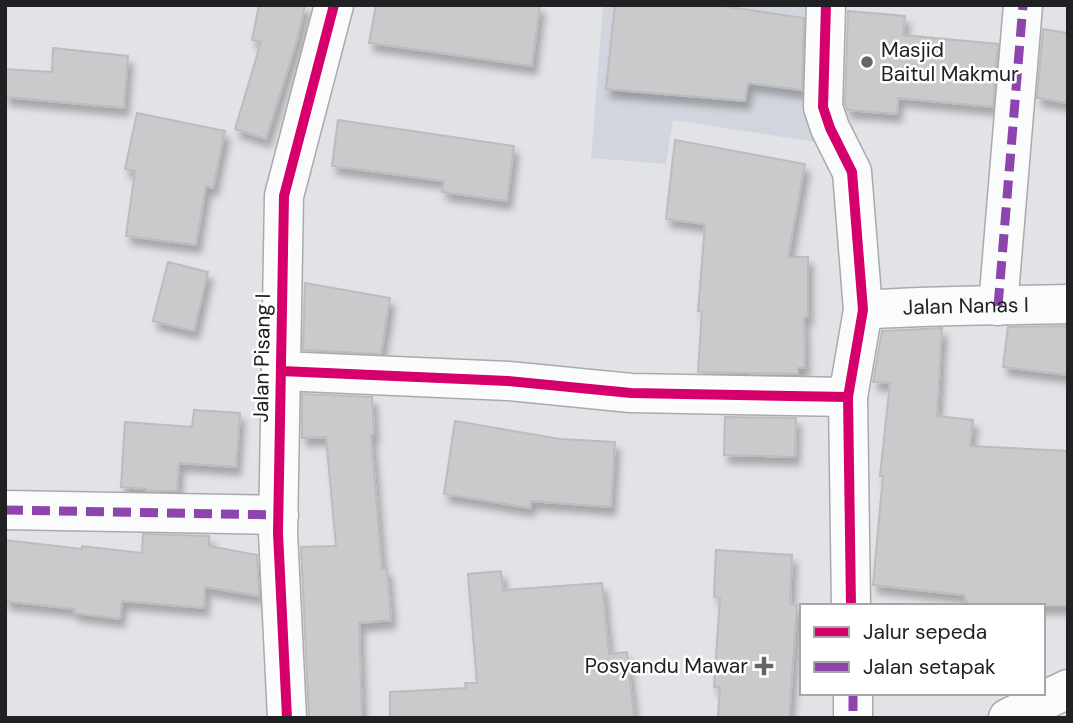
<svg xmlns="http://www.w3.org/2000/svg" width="1073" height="723" font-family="'DM Sans',sans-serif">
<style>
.built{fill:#d2d5dd}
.building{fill:#c9cacc;stroke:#bcbcbf;stroke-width:2;filter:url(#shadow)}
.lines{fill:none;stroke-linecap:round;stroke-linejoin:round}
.minor-casing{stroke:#a9aaad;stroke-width:41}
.minor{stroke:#fafbfb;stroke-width:38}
.quiet{stroke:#8e44ad;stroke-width:9;stroke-dasharray:18 9;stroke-linecap:butt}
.cycleway-casing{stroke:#fff;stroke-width:15}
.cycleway{stroke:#d6006c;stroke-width:10}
.poi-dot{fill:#646567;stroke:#fff;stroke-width:2.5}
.labels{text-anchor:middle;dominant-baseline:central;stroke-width:5;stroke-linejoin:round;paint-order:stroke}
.poi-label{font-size:21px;fill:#202123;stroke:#fff;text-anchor:start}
.street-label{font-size:21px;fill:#202123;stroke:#fff}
</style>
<defs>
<filter id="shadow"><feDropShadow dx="4.5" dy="8" stdDeviation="3.5" flood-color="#0004"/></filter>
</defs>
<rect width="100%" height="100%" fill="#e1e3e6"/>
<path class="built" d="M603,5H823L815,142L673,120L666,164L591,158Z"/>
<path class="building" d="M259,5H305L297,40L266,139L235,129L261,42L252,40Z
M376,5H540L532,66L369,43Z
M615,5H715L804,18L802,90L748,83L745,101L606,89Z
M848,11L905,16L903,35L998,44L993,107L898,98L897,114L847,110L845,104Z
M1043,29L1068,33V103L1037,98Z
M53,48L128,56L124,108L5,97V69L52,72Z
M137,113L225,131L213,188L206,186L196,245L126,236L135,171L125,169Z
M338,120L514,146L507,201L442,192L444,181L332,166Z
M675,140L805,164L788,257H808V317H804L805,368H798V374L698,372L702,312L698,311L705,224L666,219Z
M168,262L208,272L194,331L153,321Z
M305,283L390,298L381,354L303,350Z
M1068,326V375L1003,367L1008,327Z
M942,328L937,416L973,420L970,446L1068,451L1067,606H969L964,595L873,585L883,476H880L890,383L873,382L882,331Z
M302,394L372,397L374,435H371L382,569H387L391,620L359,623L362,718H309L301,547L336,546L326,437L302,438Z
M194,410L240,413L236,467L179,463L177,491H146V489L121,487L125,422L192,427Z
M725,417L796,418L795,457L724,455Z
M455,421L560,439L615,442L611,507L531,501L530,508L444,494Z
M143,534L209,536V546L257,555L259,596L205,587L204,608L122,601L120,619L74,613L75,609L5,601V540L82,549V546L142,553Z
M716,550L792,555L790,604L797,605L789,718H718L720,687H714L720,598L714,597Z
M501,571L503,590L602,583L609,654L627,652L634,718H390V692L466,688L465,683H477L468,574Z"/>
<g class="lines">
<defs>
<g id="minor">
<path d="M826,5L823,107L830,128L852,172L863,310L848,397L851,606"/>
<path d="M998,306L1023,5"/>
<path id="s1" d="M863,310C931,305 999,306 1068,304"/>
<path d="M281,371L508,381L631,393L848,397"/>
<path d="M5,510L279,515"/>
<path d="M853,693V718"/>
<path d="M287,718L278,533L284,196L334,5"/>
<path d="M1008,718L1068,689"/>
</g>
</defs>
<use href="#minor" class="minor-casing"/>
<use href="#minor" class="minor"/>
<path class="quiet" d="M998,306L1023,5
M5,510L279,515
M853,693V718"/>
<defs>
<path id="cycleway" d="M826,5L823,107L830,128L852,172L863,310L848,397L851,606
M281,371L508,381L631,393L848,397
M287,718L278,533L284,196L334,5"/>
</defs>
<use href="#cycleway" class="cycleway-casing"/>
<use href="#cycleway" class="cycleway"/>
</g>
<g class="poi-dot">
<circle cx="867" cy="62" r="7"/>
<path d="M760.5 655.5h7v7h7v7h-7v7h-7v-7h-7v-7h7z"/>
</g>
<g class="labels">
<g class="poi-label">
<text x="881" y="50">Masjid<tspan x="881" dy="24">Baitul Makmur</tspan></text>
<text x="748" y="666" text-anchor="end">Posyandu Mawar</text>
</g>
<g class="street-label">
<text stroke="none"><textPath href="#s1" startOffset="103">Jalan Nanas I</textPath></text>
<text transform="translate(262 358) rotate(-89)">Jalan Pisang I</text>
</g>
</g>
<rect width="1073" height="723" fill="none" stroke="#202123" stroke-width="14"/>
<rect x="800" y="604" width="245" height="91" fill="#ffffff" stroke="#a6a6a7" stroke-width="2"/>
<rect x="814" y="627" width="35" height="10" fill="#d6006c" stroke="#a6a6a7" stroke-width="2"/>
<text x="863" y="639" font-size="21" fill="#202123">Jalur sepeda</text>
<rect x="814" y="662" width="35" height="10" fill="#8e44ad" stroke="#a6a6a7" stroke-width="2"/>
<text x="863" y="674" font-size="21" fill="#202123">Jalan setapak</text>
</svg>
